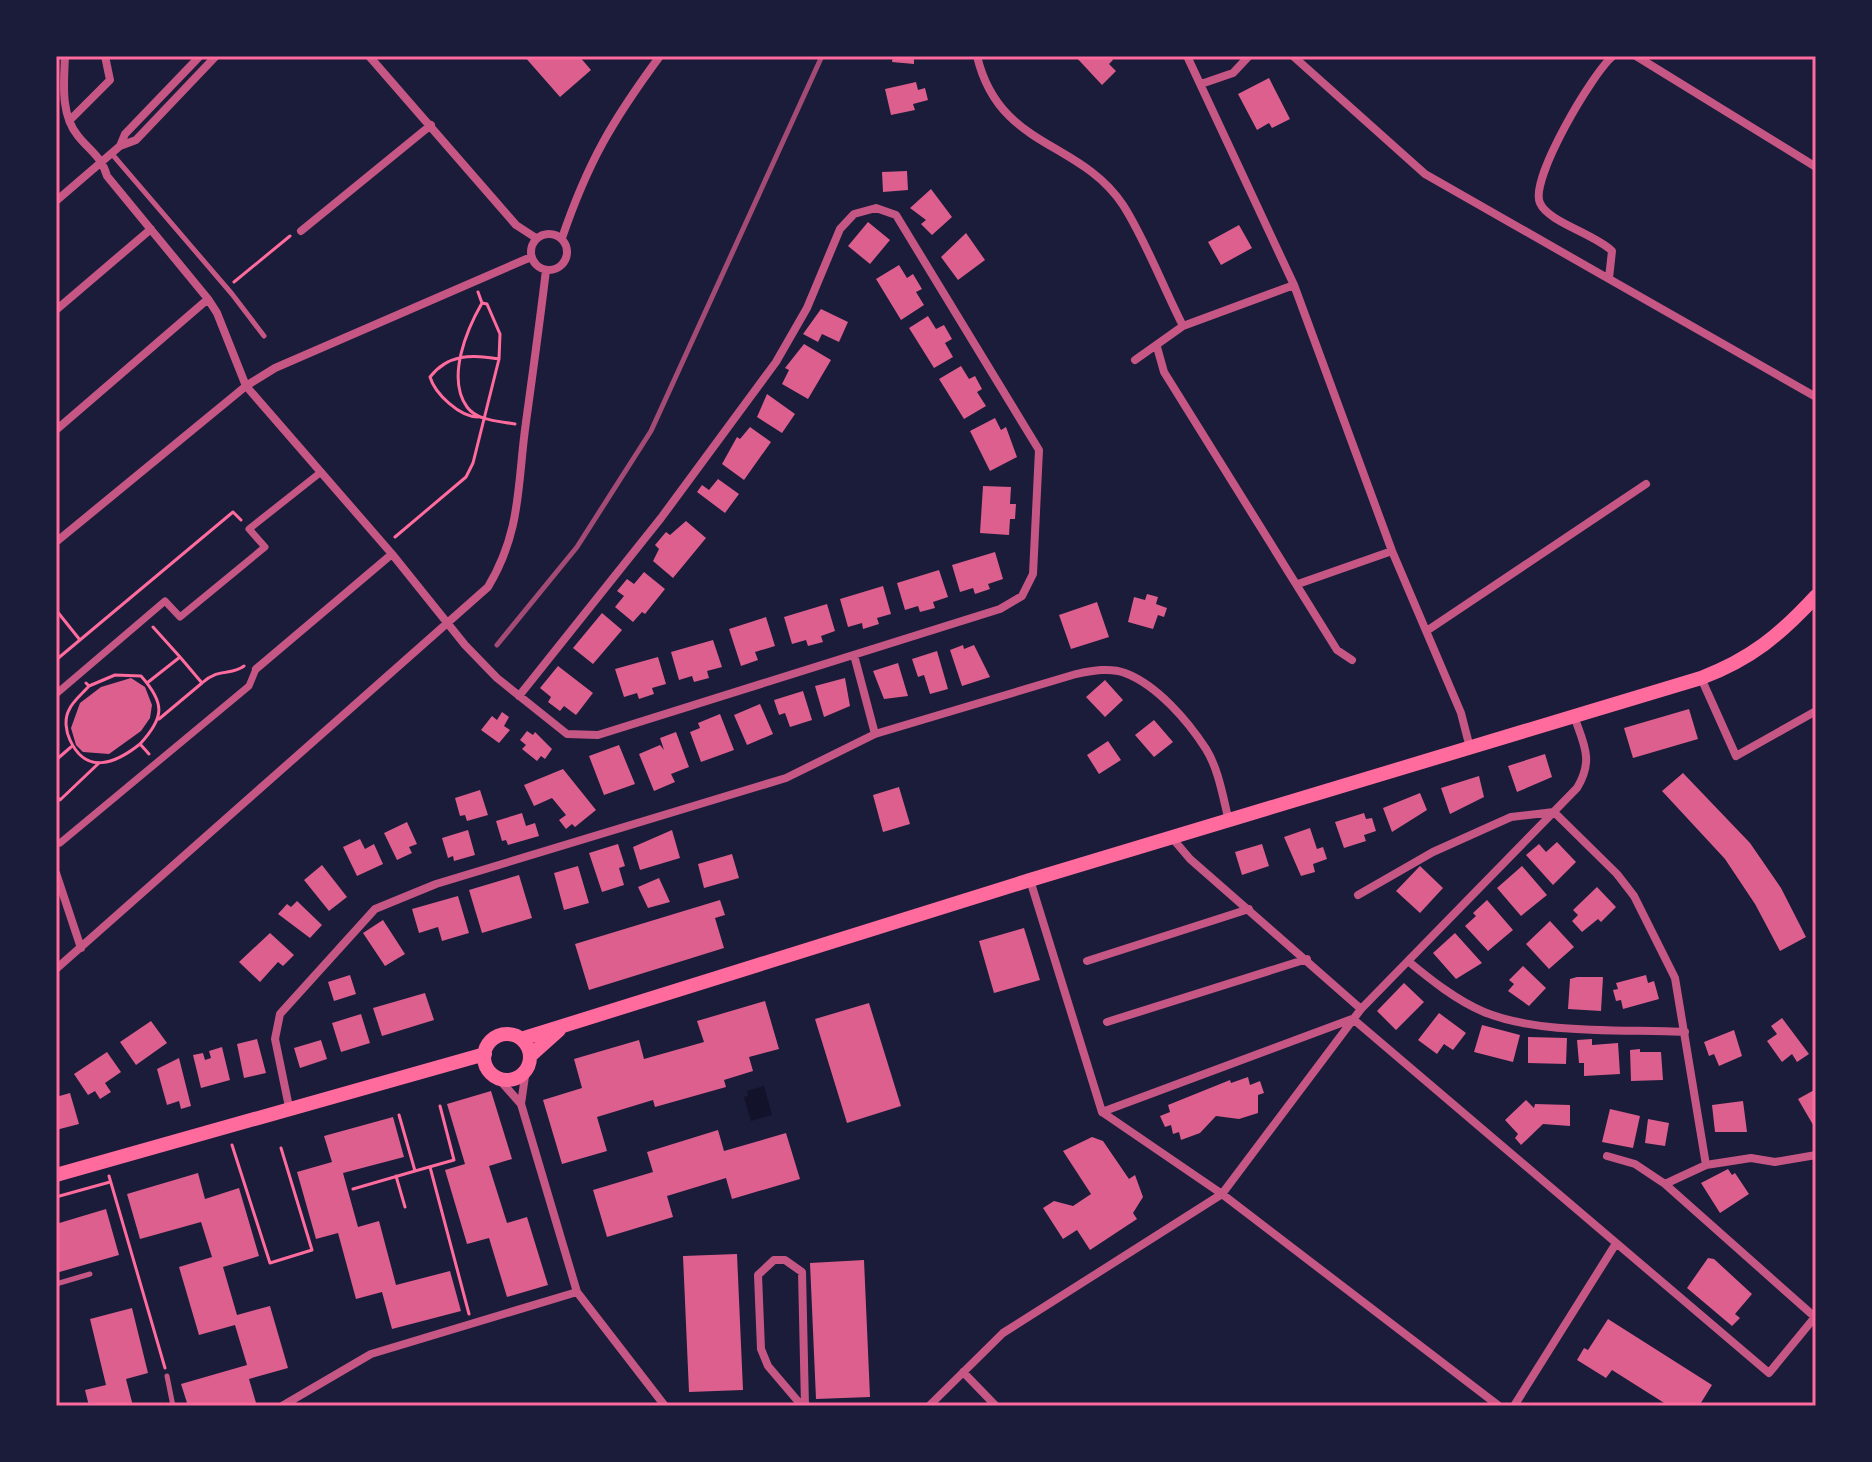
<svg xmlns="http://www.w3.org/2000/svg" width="1872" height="1462" font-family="Signika,sans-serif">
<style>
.water{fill:#12122b}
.building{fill:#dd5f8e}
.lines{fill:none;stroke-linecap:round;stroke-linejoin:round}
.path{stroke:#ff6b9d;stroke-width:3}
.service{stroke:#c65784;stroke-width:5}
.pedestrian{stroke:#c65784;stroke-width:7}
.minor{stroke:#c65784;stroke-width:8}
.secondary{stroke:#ff6b9d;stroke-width:14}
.rail{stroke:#a44b75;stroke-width:5}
.neatline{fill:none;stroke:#ff6b9d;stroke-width:3}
</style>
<rect width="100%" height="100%" fill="#1b1b3a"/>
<path class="water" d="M764,1086L772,1115L751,1121L744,1097L748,1096L747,1091Z"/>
<path class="building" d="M524,56H579L591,70L560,97Z
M893,56H914V64L892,62Z
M1075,56H1109L1113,60L1109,64L1116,71L1102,85Z
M1269,78L1290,119L1272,128L1269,123L1257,130L1238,94Z
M916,82L918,90L925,88L928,100L913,104L915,110L891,115L885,89Z
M907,171L908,190L883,192L882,172Z
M931,189L952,217L932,235L921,224L926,220L910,208Z
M868,222L890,240L870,264L848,246Z
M1239,225L1252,248L1221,265L1208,242Z
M966,233L985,260L958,280L941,257Z
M899,265L907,278L913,274L922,289L916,292L924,305L901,320L876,279Z
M821,309L848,322L839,342L822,334L818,342L803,334Z
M928,316L936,329L944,325L952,339L945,343L953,357L934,368L909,328Z
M804,344L831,360L808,399L782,384L789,370L785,368Z
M961,366L969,379L975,376L982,389L977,392L986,406L964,419L939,379Z
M767,394L795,414L782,433L757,417Z
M995,418L1001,430L1006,427L1017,457L990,471L970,431Z
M750,427L771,442L744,480L722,464L737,437L740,439Z
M718,479L739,494L725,513L697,492L702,485L709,490Z
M983,486L1011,487L1010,504H1016L1015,519H1010L1009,535L980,533Z
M686,521L706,538L673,578L653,561L659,549L655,545L666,532L670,535Z
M995,552L1003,579L988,584L990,589L975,594L973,588L960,592L952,565Z
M939,570L948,597L933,602L935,608L920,612L918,606L905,610L897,583Z
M644,572L665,589L645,614L642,612L633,622L615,607L624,596L617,591L627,579L634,584Z
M883,586L891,614L877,618L879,624L863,629L862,623L848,627L840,599Z
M1147,594L1158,597L1156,604L1167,608L1164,617L1158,615L1153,629L1128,622L1134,597L1145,600Z
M1097,602L1109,637L1071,649L1059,615Z
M827,604L835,631L821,636L823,642L808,646L806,640L792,644L784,617Z
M602,613L622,630L593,664L573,648Z
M766,617L775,646L755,652L758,660L741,666L729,629Z
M713,640L722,667L707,671L709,678L694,682L692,676L679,680L671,652Z
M963,645L964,649L974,645L990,677L962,686L950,650Z
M937,651L948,689L930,694L924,675L918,677L912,659Z
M658,657L666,684L652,688L654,694L639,699L637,693L624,697L615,669Z
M898,663L908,696L884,699L873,671Z
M558,666L593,693L576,715L564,706L560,711L548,702L551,697L540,688Z
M131,678L145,687L152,705L150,718L141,731L109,754L83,752L76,745L71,728L80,703L101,687Z
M845,678L850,706L824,717L815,686Z
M1105,680L1123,700L1105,717L1086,697Z
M803,691L812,720L790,727L785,713L779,715L774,700Z
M760,704L773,734L747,745L734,715Z
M1689,709L1698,739L1633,758L1624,728Z
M502,712L509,717L504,726L510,730L499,743L481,730L492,716L497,720Z
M720,714L734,750L701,762L690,732L700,728L698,723Z
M1154,720L1173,742L1154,757L1135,735Z
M527,731L533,735L535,732L552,749L545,759L541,756L537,761L522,749L526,745L520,740Z
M676,732L689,767L671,774L675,782L654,791L639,754L660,745L664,750L660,738Z
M1108,741L1121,760L1099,774L1087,755Z
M619,745L635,784L604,795L589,756Z
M1545,754L1552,777L1517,792L1508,766Z
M563,769L596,810L575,827L572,824L566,829L559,820L566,815L552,798L534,806L524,785Z
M1683,773L1750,843L1781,888L1806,937L1780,951L1755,904L1725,859L1662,791Z
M1479,776L1484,797L1450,814L1441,788Z
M899,787L910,824L883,832L873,795Z
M480,790L488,815L467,821L465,815L460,816L455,798Z
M1420,793L1427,810L1392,832L1383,808Z
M522,813L526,826L535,823L539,836L508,845L506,840L502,841L496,821Z
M1364,813L1366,819L1372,818L1376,831L1364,835L1366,841L1344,848L1335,822Z
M407,822L417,844L409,847L412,853L397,860L384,833Z
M1310,828L1317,849L1323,847L1327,859L1313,864L1315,872L1301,876L1284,837Z
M468,830L475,855L454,861L453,856L448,858L442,838Z
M672,830L680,858L640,870L633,847Z
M360,839L365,849L374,844L383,864L357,876L343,847Z
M1557,842L1576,862L1553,885L1526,855L1539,844L1546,852Z
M618,844L625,866L619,868L624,885L602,892L589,853Z
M1262,844L1269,866L1242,875L1235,852Z
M732,854L739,878L704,888L698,864Z
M322,865L347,897L329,911L304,880Z
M578,866L589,903L564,910L554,873Z
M1420,866L1443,888L1420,913L1396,891Z
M1522,866L1547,895L1521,916L1497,888Z
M519,875L532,918L482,933L469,890Z
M659,878L670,902L648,908L638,887Z
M1597,887L1616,907L1601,922L1598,919L1582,932L1572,921L1578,915L1573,910Z
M458,896L469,933L442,941L438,927L419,933L412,909Z
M720,900L725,915L715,918L724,948L589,990L575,944Z
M1487,900L1513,930L1488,951L1465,926L1476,916L1473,913Z
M297,901L322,925L310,938L278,914L287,904L291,907Z
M383,920L405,954L385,966L363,933Z
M1550,921L1574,947L1549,969L1526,944Z
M1024,928L1040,980L994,993L979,941Z
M270,933L294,955L283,966L278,962L260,982L239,962Z
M1455,933L1482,963L1456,979L1433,953Z
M1523,966L1546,988L1529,1006L1508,991L1514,984L1509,980Z
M350,975L356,994L334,1001L328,982Z
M1646,975L1648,983L1654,981L1659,999L1623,1009L1621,1000L1616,1001L1613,990L1618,989L1616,983Z
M1577,977H1603L1601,1011L1568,1009L1570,979Z
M1404,983L1424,1002L1396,1030L1377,1011Z
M425,993L434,1020L382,1036L373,1008Z
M765,1001L779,1049L749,1057L753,1071L724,1080L726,1087L655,1107L653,1100L597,1117L607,1151L562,1164L543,1100L582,1088L574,1059L639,1040L644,1059L704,1042L697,1021Z
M869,1003L901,1106L847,1123L815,1019Z
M1439,1013L1466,1033L1453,1050L1444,1044L1437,1054L1418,1040Z
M361,1014L370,1043L341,1052L332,1023Z
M1782,1018L1809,1054L1797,1062L1792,1054L1782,1062L1767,1041L1777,1034L1771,1026Z
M151,1021L167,1043L136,1065L120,1042Z
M1482,1025L1520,1035L1513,1062L1474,1052Z
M1734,1030L1742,1056L1719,1066L1714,1054L1709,1056L1704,1042Z
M1528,1037L1567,1038L1566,1064L1528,1063Z
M257,1039L266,1073L244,1078L237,1044Z
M1592,1039V1045L1618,1043L1620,1074L1584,1076V1063H1579L1577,1040Z
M321,1040L327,1059L300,1068L294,1048Z
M222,1047L230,1080L201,1088L193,1055L203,1053L205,1060L211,1058L209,1051Z
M1640,1049V1052H1661L1663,1080L1631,1081L1630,1050Z
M107,1052L121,1072L105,1083L111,1092L100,1099L95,1091L88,1095L74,1074Z
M179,1058L191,1106L181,1109L179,1101L167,1105L157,1069Z
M1248,1077L1250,1085L1260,1081L1264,1093L1258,1095V1113L1239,1119L1216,1116L1200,1133L1181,1140L1179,1132L1173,1134L1171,1125L1165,1127L1160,1116L1170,1112L1168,1105L1230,1080L1231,1083Z
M1816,1089V1130L1798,1099Z
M491,1091L512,1159L489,1166L507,1223L527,1217L548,1285L507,1297L489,1238L467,1244L445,1170L465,1164L447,1104Z
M70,1093L79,1124L56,1130V1097Z
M1526,1100L1534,1108L1535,1104L1570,1105V1126L1543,1124L1521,1145L1515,1138L1518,1134L1505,1120Z
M1743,1101L1747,1132H1715L1712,1105Z
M1610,1109L1640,1116L1633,1148L1602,1142Z
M393,1117L404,1157L343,1173L358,1227L379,1221L396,1285L450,1271L461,1311L392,1329L382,1292L356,1299L338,1233L316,1239L297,1172L332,1162L324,1136Z
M1648,1119L1669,1123L1665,1146L1645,1143Z
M718,1130L724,1151L786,1133L800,1179L732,1199L726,1178L667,1196L673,1217L607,1237L593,1190L653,1172L647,1152Z
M1092,1137L1103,1141L1129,1179L1135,1175L1143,1197L1133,1213L1137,1219L1090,1250L1077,1230L1063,1239L1043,1208L1054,1201L1073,1206L1091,1194L1063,1151Z
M1728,1169L1732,1175L1735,1173L1749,1194L1720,1213L1701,1183Z
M198,1173L205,1199L239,1188L259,1256L223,1267L237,1315L270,1306L288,1368L249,1379L257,1406H188L181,1384L247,1365L235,1325L199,1335L179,1267L212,1257L201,1222L140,1239L127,1194Z
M106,1209L119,1255L56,1273V1224Z
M737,1254L743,1390L689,1392L683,1256Z
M1708,1258L1714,1259L1752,1294L1735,1314L1740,1318L1732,1326L1687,1288Z
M864,1260L870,1397L816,1399L810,1263Z
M132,1308L148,1373L126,1379L133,1406H89L85,1390L106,1385L90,1319Z
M1608,1319L1712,1385L1699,1406H1669L1612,1370L1606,1378L1577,1360L1584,1348L1588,1350Z"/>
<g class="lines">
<path class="path" d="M234,282L290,236
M478,292L482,303C467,329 446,378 467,407C477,421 499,421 515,424
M478,417C460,417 435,394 430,377C448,354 472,354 499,359
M395,537L466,477L473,463L499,359L500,334L487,304L482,303
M56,610L80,640
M153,627L180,657
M56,660L233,512L241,520
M86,683L89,686L115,675L141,676C165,703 165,717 140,744L149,754
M147,683L180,657L202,683L159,719
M202,683C220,667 231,676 244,666
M89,686C83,693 72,702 69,710C64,719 66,732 70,740C86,775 115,764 140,744
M56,760L71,747
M56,796L60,800L99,763
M232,1145L270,1263L312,1250L281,1148
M430,1167L469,1314
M415,1171L454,1160L440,1106
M109,1176L165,1368
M396,1176L405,1207
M353,1189L415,1171L399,1115
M56,1197L110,1182"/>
<path class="service" d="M112,154L232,294L264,336
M56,1284L90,1274
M167,1376L173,1406"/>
<path class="pedestrian" d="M56,694L165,601L180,617L265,547L249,529L321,472
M60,843L249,686L256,669"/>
<path class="minor" d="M65,56C64,82 60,114 78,136C89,150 102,157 107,176L208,299L217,313L246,386L392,554L465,645L497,678L567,734L598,735L1000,609L1022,596L1033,574L1039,450L896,215L876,208L854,214L840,229L807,308L776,362L661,518L519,696
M200,56L125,134L120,146L136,140L216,56
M369,56L516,225L536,238
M977,56C999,149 1079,139 1123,205C1145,239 1164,289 1183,326
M1187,56L1294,285L1392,551L1461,713L1470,748
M1293,56L1425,174L1816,397
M1636,56L1816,167
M1201,84L1233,73L1249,56
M70,120L110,80L105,56
M56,201L120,146
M301,231L431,125
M531 252a18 18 0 1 1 36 0a18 18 0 1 1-36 0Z
M562,238C588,162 612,121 660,56
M1609,278L1612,251C1595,234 1548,222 1540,203C1529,180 1593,72 1613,56
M56,310L151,229
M1157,347L1164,372L1337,650L1352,660
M1135,360L1183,326L1294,285
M56,430L208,299
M56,542L246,386L275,368L531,257
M1298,584L1392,551
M1428,630L1646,484
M854,655L875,734
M256,669L392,554
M1701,678L1736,756L1816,711
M1173,839L1190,859L1361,1009
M56,873L81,948
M1030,880L1102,1112L1222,1194L1499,1406
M1358,895L1433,852L1511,817L1554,812L1617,874L1634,896L1675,978L1706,1165
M1087,961L1249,909
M1408,961C1431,980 1456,1000 1484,1012C1540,1035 1625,1029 1685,1032
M56,969L488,587C522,530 517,485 526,422C533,371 540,321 546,270
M1353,1019L1769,1373L1815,1317
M1107,1022L1307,959
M526,1069L521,1104L577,1292L665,1406
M497,1077L521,1104
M289,1107L275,1039L280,1014L375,909L436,884L786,778L875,734L1076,674C1091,671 1110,667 1125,673C1157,685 1188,721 1206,749C1219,770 1223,798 1229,821
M1102,1112L1352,1019
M1607,1156L1635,1164L1665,1184L1816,1318
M1665,1184L1706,1165L1751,1158L1775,1162L1816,1155
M963,1372L996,1406
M282,1406L371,1354L577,1292
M802,1406L768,1366L761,1349L758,1275L774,1260H785L802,1272L805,1406
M929,1406L1003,1333L1222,1194L1361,1009L1577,788C1594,760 1584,745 1574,716
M1514,1406L1615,1245"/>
<path class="secondary" d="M484 1057a23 23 0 1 1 46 0a23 23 0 1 1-46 0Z
M521,1039L1030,880L1701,678C1751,659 1780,635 1816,596
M530,1056L559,1030
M56,1175L485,1054"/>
<path class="rail" d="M497,645L577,547L651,431L822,56"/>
</g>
<rect width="1872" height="1462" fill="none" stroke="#1b1b3a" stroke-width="116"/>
<rect x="58" y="58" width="1756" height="1346" class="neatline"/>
</svg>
